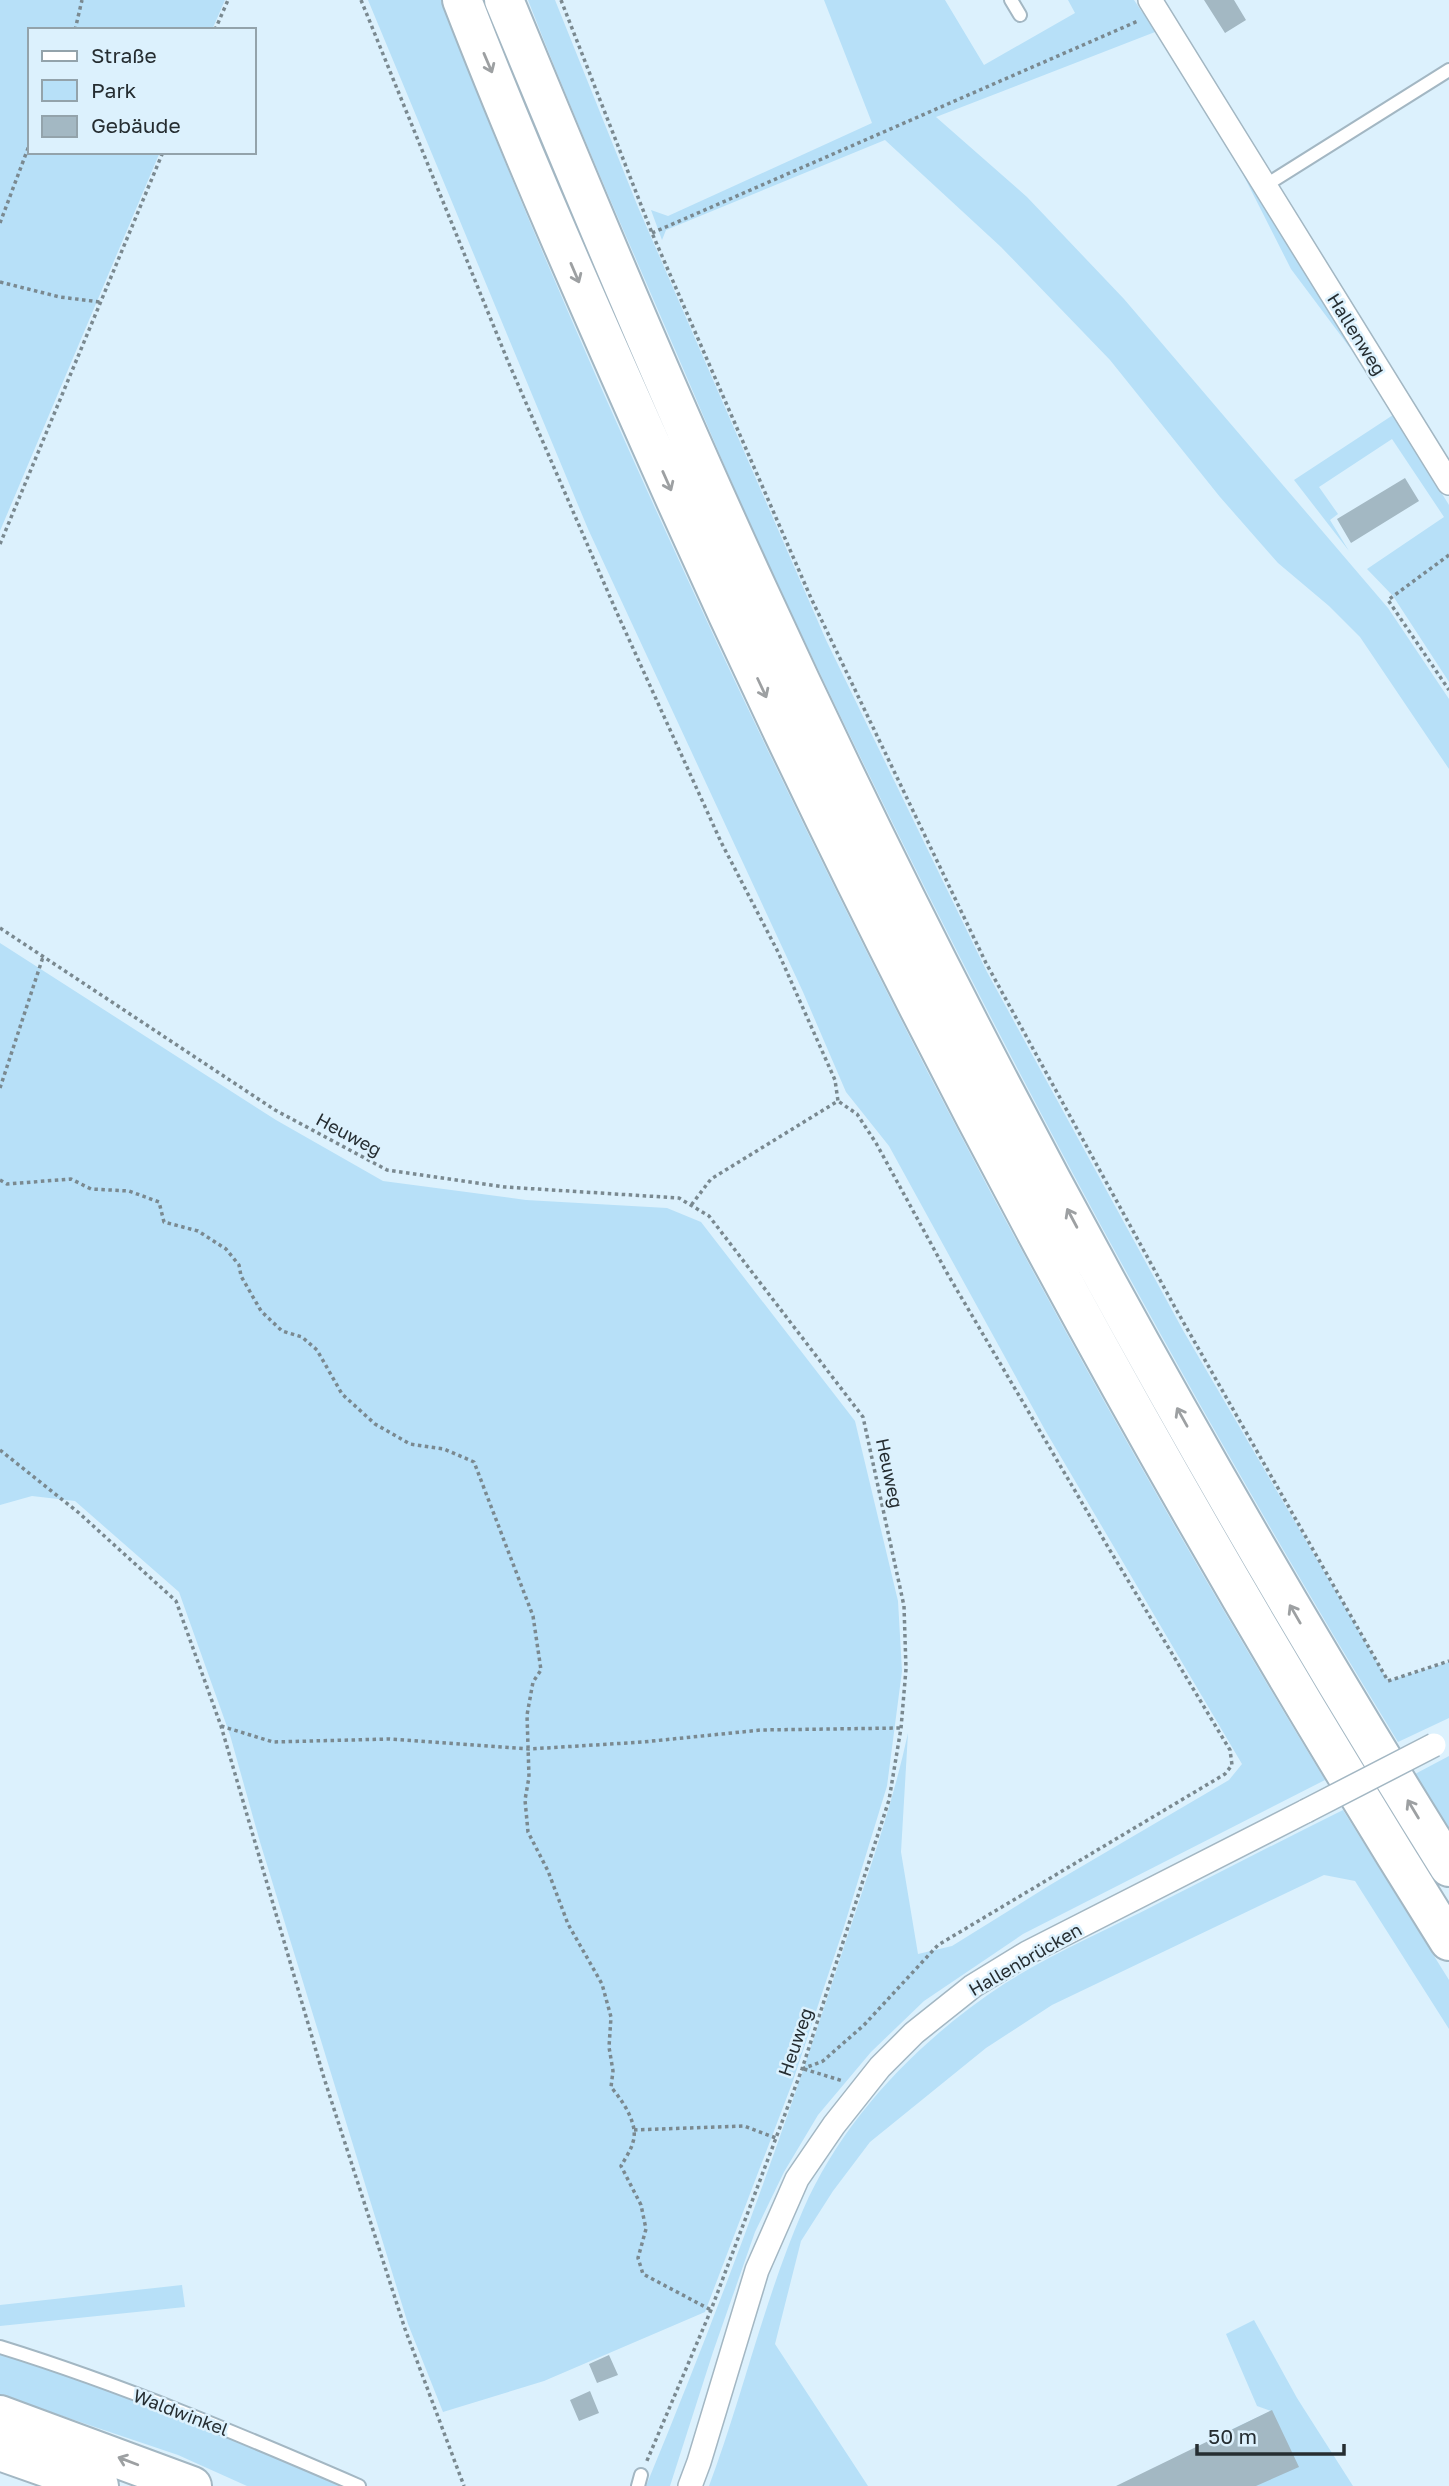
<svg xmlns="http://www.w3.org/2000/svg" width="1449" height="2486" font-family="'Golos Text',sans-serif">
<style>
.green{fill:#b7e0f8}
.building{fill:#a3b8c3}
.lines{fill:none;stroke-linecap:round;stroke-linejoin:round}
.service-casing{stroke:#a3b7c3;stroke-width:16}
.minor-casing{stroke:#a3b7c3;stroke-width:26}
.trunk-casing{stroke:#a3b7c3;stroke-width:42}
.motorway-casing{stroke:#a3b7c3;stroke-width:42}
.path{stroke:#7a8990;stroke-width:3.5;stroke-dasharray:3.5 3.5;stroke-linecap:butt}
.service{stroke:#fff;stroke-width:12}
.minor{stroke:#fff;stroke-width:23}
.trunk{stroke:#fff;stroke-width:38}
.motorway{stroke:#fff;stroke-width:38}
.minor-bridge-casing{stroke:#a3b7c3;stroke-width:26;stroke-linecap:butt}
.minor-bridge{stroke:#fff;stroke-width:23}
.oneway{stroke:#9da0a2}
.labels{text-anchor:middle;dominant-baseline:central;stroke-width:5;stroke-linejoin:round;paint-order:stroke}
.street-label{font-size:18px;fill:#252d31;stroke:#dcf1fd}
</style>
<rect width="100%" height="100%" fill="#dcf1fd"/>
<path class="green" d="M0,0H225L212,30H30V152H160L0,531Z
M368,0H441C524,218 619,432 717,643C899,1032 1101,1413 1325,1780L1023,1934L924,2001L871,2052L818,2115L784,2172L755,2232L713,2352L670,2486H646C717,2315 781,2141 838,1965C863,1888 891,1812 908,1733L901,1852L918,1954L952,1946L1050,1885L1229,1780L1242,1764L1045,1430L889,1146L846,1092L803,992L588,529Z
M528,0H555L638,207L826,640L987,972L1184,1332L1388,1681L1449,1662V1718L1398,1742C1165,1360 955,965 766,559C734,491 706,421 676,352C626,235 574,119 528,0Z
M824,0H945L984,65L1075,13L1068,0H1134L1142,12L1159,23L1395,408L1291,269L1220,129L1155,32L936,117L1027,197L1124,299L1388,608L1449,699V769L1360,637L1329,606L1278,563L1220,497L1110,360L1001,247L885,140L666,230L662,240L651,210L668,216L872,123Z
M1393,415L1449,505V682L1393,596L1367,569L1444,517L1392,439L1319,487L1338,514L1330,520L1349,551L1294,480Z
M0,943L276,1120L383,1181L526,1200L667,1208L701,1222L855,1421L898,1601L902,1671L887,1786L843,1930L793,2081L705,2312L544,2381L443,2412L408,2324L260,1842L230,1735L179,1592L75,1501L32,1496L0,1505Z
M1449,1756V1829L1415,1774Z
M1343,1810L1449,1980V2029L1355,1881L1324,1875L1052,2005L986,2048L870,2142L833,2191L801,2241L775,2344L868,2486H709C743,2395 764,2300 803,2210C843,2118 920,2039 1004,1984C1053,1953 1107,1930 1159,1903C1221,1872 1282,1840 1343,1810Z
M182,2285L185,2307L0,2326V2305Z
M1254,2320L1297,2398L1353,2486H1230L1209,2440L1271,2411L1257,2406L1226,2334Z
M0,2353C118,2389 231,2436 343,2486H247L178,2455L0,2395Z"/>
<path class="building" d="M1204,0H1234L1246,20L1225,33Z
M1405,478L1419,501L1351,543L1337,519Z
M609,2355L618,2375L597,2383L589,2364Z
M590,2391L599,2413L579,2421L570,2400Z
M1272,2410L1299,2467L1256,2486H1116Z"/>
<g class="lines">
<defs>
<path id="service" d="M1011,0L1020,15
M1266,185L1449,70
M0,2347C123,2385 241,2435 359,2486
M638,2486L641,2475"/>
<path id="minor" d="M1150,0L1449,483
M690,2486L699,2462L757,2270L797,2179L834,2125L880,2067L914,2033L973,1986L1027,1953L1306,1811"/>
<path id="trunk" d="M0,2415L192,2486
M0,2451L99,2486"/>
<path id="motorway" d="M462,0C524,160 594,317 664,474C890,981 1153,1470 1449,1941
M504,0C586,198 668,395 758,590C960,1030 1193,1456 1449,1867"/>
</defs>
<use href="#service" class="service-casing"/>
<use href="#minor" class="minor-casing"/>
<use href="#trunk" class="trunk-casing"/>
<use href="#motorway" class="motorway-casing"/>
<path class="path" d="M361,0L507,359L617,613L721,842L778,952L835,1080L838,1101L711,1179L692,1204
M561,0L652,233L811,598L986,963L1177,1311L1388,1681L1449,1661
M75,30L82,0
M215,30L228,0
M0,223L30,143
M652,233L1138,21
M0,282L60,297L100,302
M0,544L163,152
M1449,555L1388,600L1449,690
M0,928L275,1110L387,1170L505,1187L679,1198L709,1216L863,1417L904,1606L906,1669L901,1728L889,1800L802,2069L711,2310L646,2463
M0,1088L43,957
M0,1180L7,1184L71,1179L91,1189L129,1191L159,1202L164,1222L198,1231L226,1249L239,1265L241,1276L261,1311L282,1331L302,1337L317,1350L342,1394L375,1424L410,1444L444,1449L474,1462L533,1616L541,1670L533,1682L527,1715L529,1777L525,1800L528,1832L548,1871L568,1924L602,1984L611,2017L609,2047L613,2071L611,2087C622,2100 639,2124 633,2142C631,2150 625,2159 621,2166L641,2205L646,2229L638,2258L643,2274L711,2310
M0,1450L79,1513L176,1601L221,1726L324,2078L405,2329L464,2486
M221,1726L273,1742L389,1739L529,1749L643,1742L761,1730L901,1728
M802,2069L823,2061L864,2025L938,1945L1225,1774L1232,1765L1230,1750L1108,1547L947,1273L876,1143L857,1114L838,1101
M804,2069L843,2081
M634,2130L744,2126L776,2138"/>
<use href="#service" class="service"/>
<use href="#minor" class="minor"/>
<use href="#trunk" class="trunk"/>
<use href="#motorway" class="motorway"/>
<defs>
<path id="minor-bridge" d="M1306,1811L1434,1745"/>
</defs>
<use href="#minor-bridge" class="minor-bridge-casing"/>
<use href="#minor-bridge" class="minor-bridge"/>
</g>
<defs><path id="oneway-shaft" d="M-6 0H5M1.5-3L5.5 0L1.5 3" fill="none" stroke-width="1.6" stroke-linecap="round" stroke-linejoin="round" transform="scale(1.75)"/></defs>
<g class="oneway">
<use href="#oneway-shaft" transform="translate(488 63) rotate(67)"/>
<use href="#oneway-shaft" transform="translate(575 273) rotate(67)"/>
<use href="#oneway-shaft" transform="translate(667 481) rotate(66)"/>
<use href="#oneway-shaft" transform="translate(762 688) rotate(65)"/>
<use href="#oneway-shaft" transform="translate(1072 1218) rotate(-118)"/>
<use href="#oneway-shaft" transform="translate(1182 1417) rotate(-119)"/>
<use href="#oneway-shaft" transform="translate(1295 1614) rotate(-120)"/>
<use href="#oneway-shaft" transform="translate(1413 1809) rotate(-121)"/>
<use href="#oneway-shaft" transform="translate(128 2461) rotate(-159)"/>
</g>
<g class="labels">
<g class="street-label">
<text transform="translate(1357 334) rotate(58)">Hallenweg</text>
<text transform="translate(349 1134) rotate(28)">Heuweg</text>
<text transform="translate(890 1473) rotate(78)">Heuweg</text>
<text transform="translate(1025 1959) rotate(-30)">Hallenbrücken</text>
<text transform="translate(795 2042) rotate(-71)">Heuweg</text>
<text transform="translate(181 2412) rotate(21)">Waldwinkel</text>
</g>
</g>
<rect x="28" y="28" width="228" height="126" fill="#dcf1fd" stroke="#93a3ab" stroke-width="2"/>
<rect x="42" y="51" width="35" height="10" fill="#ffffff" stroke="#93a3ab" stroke-width="2"/>
<text x="91" y="63" font-size="21" fill="#252d31">Straße</text>
<rect x="42" y="80" width="35" height="21" fill="#b7e0f8" stroke="#93a3ab" stroke-width="2"/>
<text x="91" y="98" font-size="21" fill="#252d31">Park</text>
<rect x="42" y="116" width="35" height="21" fill="#a3b8c3" stroke="#93a3ab" stroke-width="2"/>
<text x="91" y="133" font-size="21" fill="#252d31">Gebäude</text>
<path d="M1197 2444v10h147v-10" fill="none" stroke="#252d31" stroke-width="3.5"/>
<text x="1208" y="2444" font-size="21" fill="#252d31" stroke="#dcf1fd" stroke-width="5" paint-order="stroke">50 m</text>
</svg>
